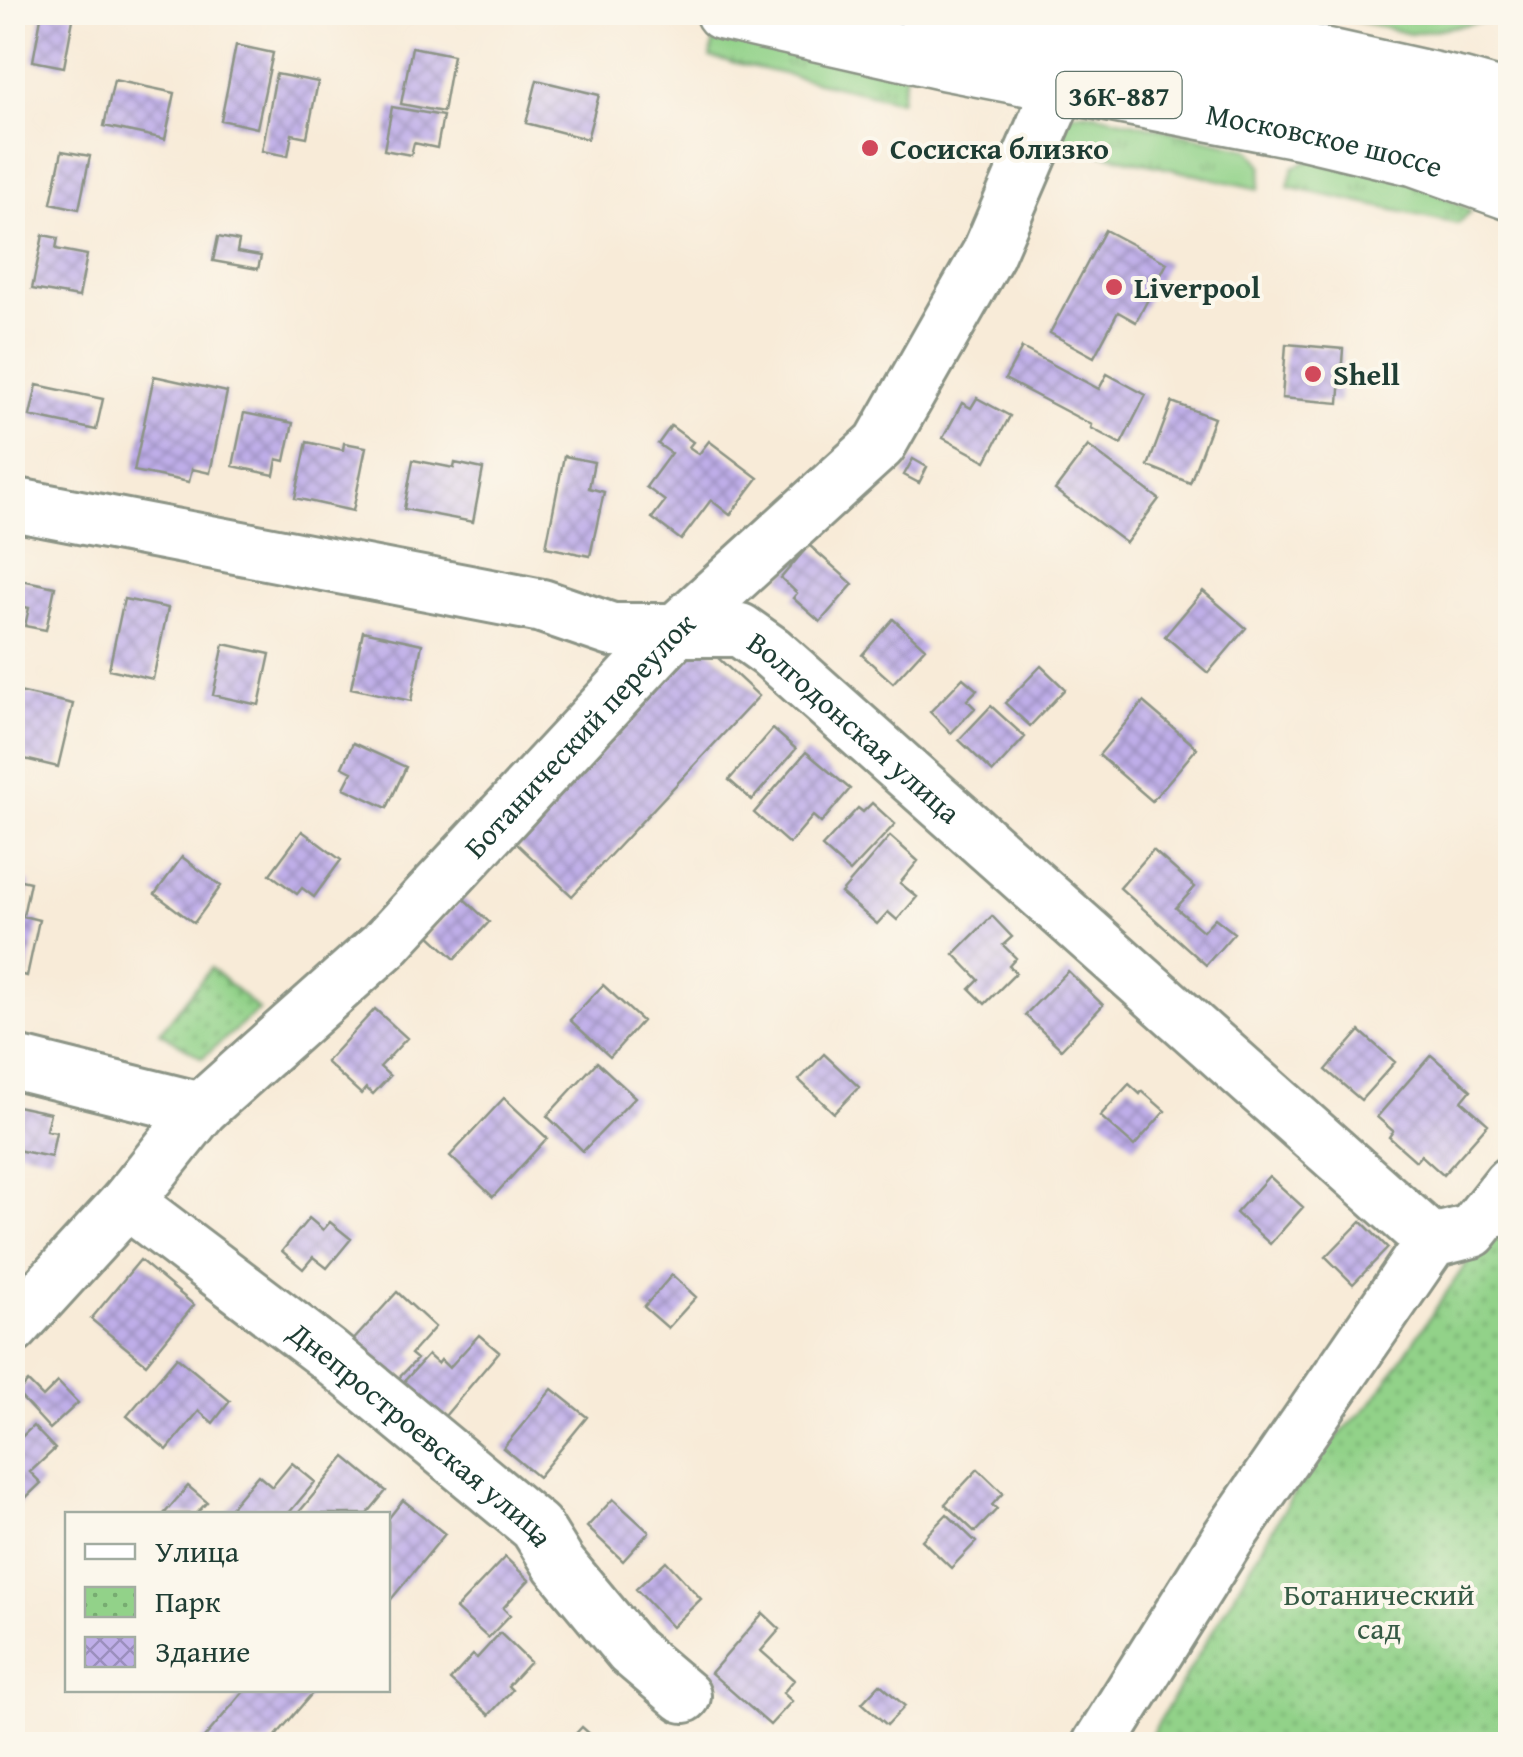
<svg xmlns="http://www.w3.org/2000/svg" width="1523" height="1757" font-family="'Gentium Book Plus',serif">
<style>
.grass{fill:url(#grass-tufts);stroke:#58885e;stroke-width:2.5}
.park{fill:url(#park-dots);stroke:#58885e;stroke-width:2.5}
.building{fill:url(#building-cross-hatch)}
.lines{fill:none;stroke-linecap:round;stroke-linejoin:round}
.minor-casing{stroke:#8c9486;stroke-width:58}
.major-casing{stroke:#8c9486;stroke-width:60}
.minor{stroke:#fff;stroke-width:52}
.major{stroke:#fff;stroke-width:55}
.poi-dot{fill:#d1495b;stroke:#fbf7ec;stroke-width:4}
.labels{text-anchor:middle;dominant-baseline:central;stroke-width:8;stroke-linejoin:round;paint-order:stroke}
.shield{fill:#fbf7ec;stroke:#61756b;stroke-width:2.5}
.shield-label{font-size:28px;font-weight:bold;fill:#1f3d34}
.street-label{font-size:30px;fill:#1f3d34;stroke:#fbf7ec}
.poi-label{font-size:30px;font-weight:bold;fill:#1f3d34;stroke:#fbf7ec;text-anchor:start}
.park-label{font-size:30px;fill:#365b45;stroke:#fbf7ec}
</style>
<defs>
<pattern id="grass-tufts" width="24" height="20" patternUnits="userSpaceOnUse" patternTransform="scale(2.5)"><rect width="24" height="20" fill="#92d289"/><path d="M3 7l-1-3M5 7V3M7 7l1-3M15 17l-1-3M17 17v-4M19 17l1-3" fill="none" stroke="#77ac71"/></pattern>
<pattern id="park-dots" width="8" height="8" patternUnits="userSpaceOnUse" patternTransform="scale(2.5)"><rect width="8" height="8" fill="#92d289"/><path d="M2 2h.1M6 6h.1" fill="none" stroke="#77ac71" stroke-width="1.8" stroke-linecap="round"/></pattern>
<pattern id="building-cross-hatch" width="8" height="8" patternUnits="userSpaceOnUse" patternTransform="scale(2.5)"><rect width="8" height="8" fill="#bfaee9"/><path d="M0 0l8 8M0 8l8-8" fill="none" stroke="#9b8fbe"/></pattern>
</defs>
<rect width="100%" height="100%" fill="#fbf7ec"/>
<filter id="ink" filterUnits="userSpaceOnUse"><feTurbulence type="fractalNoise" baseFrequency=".01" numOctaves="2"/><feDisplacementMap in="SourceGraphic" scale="20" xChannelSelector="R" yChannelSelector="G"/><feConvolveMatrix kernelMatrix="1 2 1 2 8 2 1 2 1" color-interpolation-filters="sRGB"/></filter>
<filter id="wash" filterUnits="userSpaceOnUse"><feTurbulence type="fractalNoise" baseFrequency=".0048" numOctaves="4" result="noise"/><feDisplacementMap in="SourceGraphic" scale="40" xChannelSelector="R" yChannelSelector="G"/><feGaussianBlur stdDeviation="2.25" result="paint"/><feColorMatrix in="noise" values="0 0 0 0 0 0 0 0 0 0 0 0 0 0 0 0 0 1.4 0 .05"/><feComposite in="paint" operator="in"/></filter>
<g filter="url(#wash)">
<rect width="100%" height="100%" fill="#f8ebd8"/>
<path class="grass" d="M1510,12V17L1410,34L1324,13Z
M719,21L908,64L900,101L710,57Z
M1088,112L1249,149L1262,165L1259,189L1055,143L1066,114Z
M1313,159L1413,181L1471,211L1458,224L1288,187L1293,167Z"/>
<path class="park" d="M211,968L259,1010L202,1058L160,1032Z
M1510,1199V1744H1146L1312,1462L1373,1401Z"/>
<g id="blocks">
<path class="building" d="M42,12L74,14L64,67L33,61Z
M236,45L273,53L257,128L221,120Z
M412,47L453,55L443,112L401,104Z
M276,74L318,82L307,137L292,134L288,156L262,151Z
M114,80L175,93L165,139L104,126Z
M537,80L599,95L587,139L526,123Z
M392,107L443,116L437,148L414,143L411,155L384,150Z
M62,151L90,156L79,209L51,203Z
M1105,230L1167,263L1136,322L1118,312L1094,357L1050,333Z
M43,235L58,238L56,249L87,255L79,297L32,289Z
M218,237L239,241L237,252L261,256L258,269L213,261Z
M1286,344L1343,349L1339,403L1282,398Z
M1022,348L1099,389L1107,374L1146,395L1121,444L1091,428L1092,425L1005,379Z
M154,376L227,392L210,473L192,469L189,482L134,471Z
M37,385L103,399L96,430L30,416Z
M977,398L1010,416L986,461L943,438L962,403L971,408Z
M1172,402L1214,418L1190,483L1148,466Z
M244,413L293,423L285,461L277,459L274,475L233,466Z
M671,426L693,442L689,447L699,454L709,441L758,478L730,515L711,500L681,540L652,518L665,501L646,487L671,453L658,444Z
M307,442L343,450L344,443L366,447L353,511L295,498Z
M1088,446L1159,499L1126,543L1055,490Z
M564,456L594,462L589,488L604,492L590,556L546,547Z
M913,459L927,467L919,483L904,475Z
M413,460L454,468L455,463L483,469L473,522L404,509Z
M809,545L853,584L820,622L793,598L797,593L781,578Z
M12,578L55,587L46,630L25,626L29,608L12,604Z
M1203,591L1246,628L1208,673L1165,636Z
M124,599L168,608L153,679L109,669Z
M893,619L925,648L893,683L862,655Z
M363,631L422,644L411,701L351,688Z
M702,643L759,696L572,896L516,843Z
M224,644L270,654L259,705L213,695Z
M1041,666L1065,689L1030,726L1005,703Z
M963,678L977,690L967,700L975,708L951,733L930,712Z
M19,692L73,704L58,767L12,756V710L15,711Z
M1143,702L1197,748L1152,801L1099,755Z
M991,706L1025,737L993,772L959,740Z
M773,729L796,749L752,800L729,780Z
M353,743L406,767L387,808L344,788L352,772L342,767Z
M806,752L850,789L821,823L813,816L789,844L754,813Z
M872,803L895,824L850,872L822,847L858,808L863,812Z
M302,831L341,860L314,897L302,888L297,894L270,874Z
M890,836L918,861L900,883L917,897L897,920L888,912L877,924L841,893Z
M1153,850L1195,887L1176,908L1203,931L1215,918L1234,933L1206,965L1120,888Z
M182,857L221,886L194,923L155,894Z
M12,878L30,882L23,916L39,920L27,976L12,973Z
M463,898L489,922L455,959L429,935Z
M992,916L1012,937L1003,945L1016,958L1009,966L1016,973L985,1004L970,989L979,980L954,954Z
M1068,971L1103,1005L1061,1049L1025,1015Z
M603,985L642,1021L610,1057L570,1020Z
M375,1009L407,1038L380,1067L390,1076L373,1094L366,1088L361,1094L326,1062Z
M1360,1031L1395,1062L1361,1100L1326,1070Z
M824,1054L859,1087L834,1113L799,1080Z
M1431,1055L1471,1090L1462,1101L1488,1124L1443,1175L1421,1155L1416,1161L1389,1137L1393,1131L1377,1117Z
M597,1062L635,1097L583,1151L547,1116Z
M1129,1084L1140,1094L1142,1091L1165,1111L1134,1146L1100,1116Z
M504,1098L547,1138L493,1197L450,1156Z
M12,1105L50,1113L46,1130L56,1132L51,1157L12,1149Z
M1269,1176L1303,1207L1270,1244L1236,1213Z
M309,1218L323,1230L330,1222L351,1239L327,1268L313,1257L303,1269L282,1251Z
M1361,1221L1388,1248L1353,1284L1326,1257Z
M140,1260L194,1305L146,1364L91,1319Z
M672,1275L696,1297L668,1328L644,1307Z
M397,1292L435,1327L411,1354L417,1359L393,1384L350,1344Z
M479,1335L499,1352L440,1422L400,1386L428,1355L438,1364L441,1360L449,1368Z
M177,1357L230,1401L213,1423L199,1411L167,1450L127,1416Z
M28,1382L43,1397L58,1382L78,1403L50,1429L17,1393Z
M552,1389L587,1417L538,1477L503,1448Z
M33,1426L55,1449L30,1472L41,1483L12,1511V1446Z
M345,1457L386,1491L367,1514H305L300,1511Z
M292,1463L315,1482L288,1514H225L258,1475L272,1487Z
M978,1469L1003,1493L992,1505L997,1509L975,1532L945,1504Z
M188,1486L207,1502L196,1514H164Z
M613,1499L649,1532L623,1561L587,1527Z
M403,1500L445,1534L388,1603V1519Z
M947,1514L976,1542L951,1568L922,1540Z
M505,1557L529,1580L503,1608L510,1615L488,1638L456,1609Z
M666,1561L701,1599L672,1627L636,1589Z
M763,1613L780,1629L761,1651L794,1680L783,1693L792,1701L770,1725L711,1673Z
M500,1633L530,1662L508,1686L512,1690L489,1715L450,1680L473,1655L477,1658Z
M880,1684L905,1706L887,1725L862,1703Z
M245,1690H315L269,1744H199Z
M582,1727L601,1744H566Z"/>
</g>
</g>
<g filter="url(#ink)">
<use href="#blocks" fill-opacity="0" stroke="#8c9486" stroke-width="2.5"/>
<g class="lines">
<defs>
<g id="minor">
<path id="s1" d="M12,504L542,606L612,630H740L771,652L1432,1241"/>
<path d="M12,1062L201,1109"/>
<path id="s2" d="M127,1202L326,1353L536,1527L559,1564L631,1651L684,1696"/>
<path id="s3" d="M12,1328L127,1202L201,1109L384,945L674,632L880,444L988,254L1061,84"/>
<path d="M1099,1744L1228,1538L1432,1241L1472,1231L1510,1183"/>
</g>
<g id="major">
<path id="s4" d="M723,12L945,62L1302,131L1415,158L1510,192"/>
<path d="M926,12L1180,63L1422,118L1510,145"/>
<path d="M1127,12L1460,86L1510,100"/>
</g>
</defs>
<use href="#minor" class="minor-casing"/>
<use href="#major" class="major-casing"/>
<use href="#minor" class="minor"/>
<use href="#major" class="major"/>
</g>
</g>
<g class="poi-dot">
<circle cx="870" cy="148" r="10"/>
<circle cx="1114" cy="287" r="10"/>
<circle cx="1313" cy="374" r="10"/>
</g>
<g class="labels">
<rect class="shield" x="1056.5" y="72" width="125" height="46" rx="8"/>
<g class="shield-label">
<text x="1119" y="95">36К-887</text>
</g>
<g class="street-label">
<text stroke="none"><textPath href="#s4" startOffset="615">Московское шоссе</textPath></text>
<text stroke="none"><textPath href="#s1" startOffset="892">Волгодонская улица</textPath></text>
<text stroke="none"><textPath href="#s3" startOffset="822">Ботанический переулок</textPath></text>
<text stroke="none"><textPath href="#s2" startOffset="375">Днепростроевская улица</textPath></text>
</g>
<g class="poi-label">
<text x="890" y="148">Сосиска близко</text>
<text x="1134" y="287">Liverpool</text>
<text x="1333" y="374">Shell</text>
</g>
<g class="park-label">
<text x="1379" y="1594">Ботанический<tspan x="1379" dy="34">сад</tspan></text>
</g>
</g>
<rect width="1523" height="1757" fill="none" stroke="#fbf7ec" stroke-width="50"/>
<rect x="65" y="1512" width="325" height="180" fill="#fbf7ec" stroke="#a3ada2" stroke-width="2.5"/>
<rect x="85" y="1544" width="50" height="15" fill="#ffffff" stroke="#a3ada2" stroke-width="2.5"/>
<text x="155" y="1562" font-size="30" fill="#1f3d34">Улица</text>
<rect x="85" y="1587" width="50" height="30" fill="url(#park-dots)" stroke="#a3ada2" stroke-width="2.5"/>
<text x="155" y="1612" font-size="30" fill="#1f3d34">Парк</text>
<rect x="85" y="1637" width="50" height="30" fill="url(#building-cross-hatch)" stroke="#a3ada2" stroke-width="2.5"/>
<text x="155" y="1662" font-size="30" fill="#1f3d34">Здание</text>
</svg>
